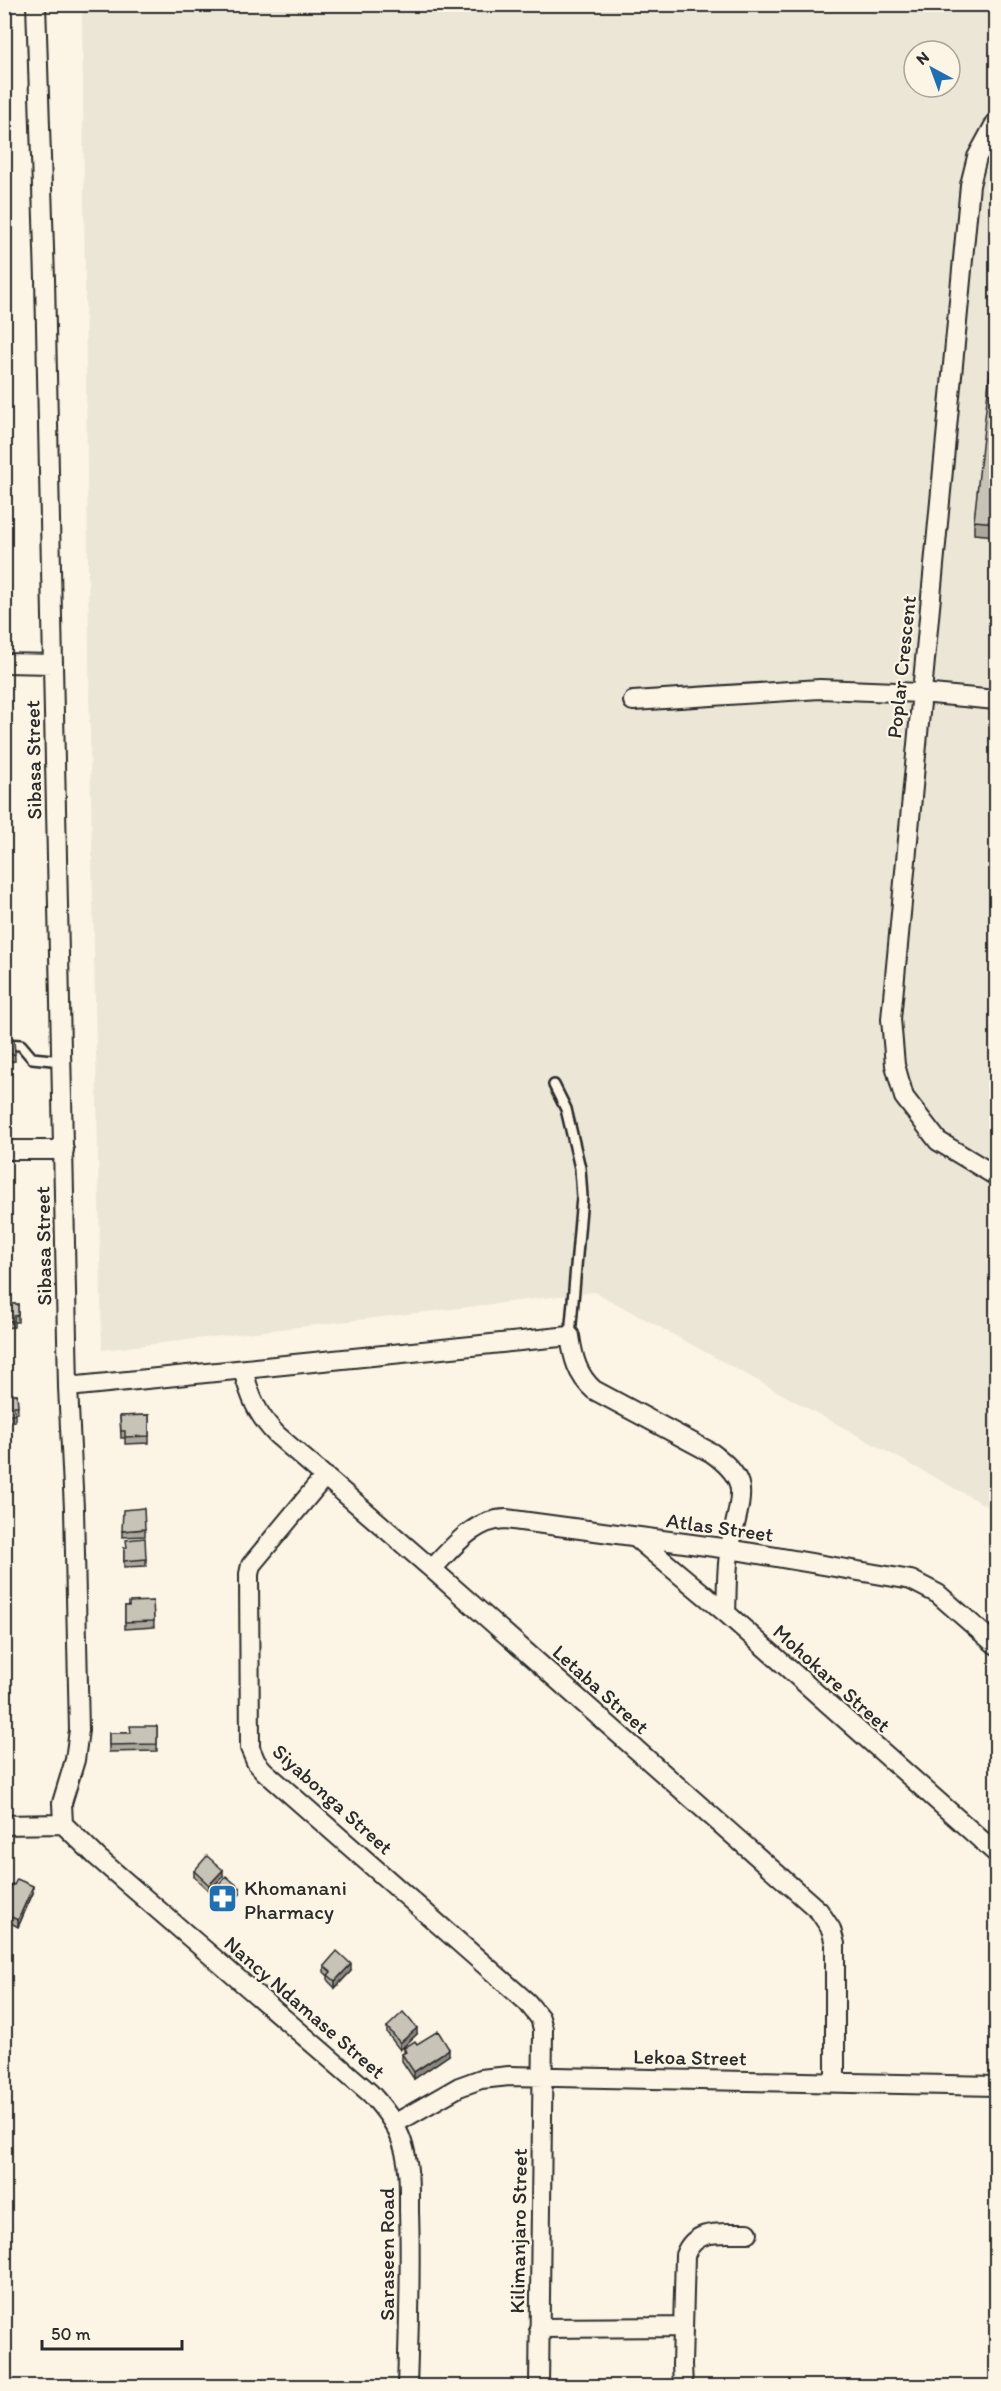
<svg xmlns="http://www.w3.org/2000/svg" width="1001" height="2391" font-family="Itim,sans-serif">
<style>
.built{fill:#ece6d7;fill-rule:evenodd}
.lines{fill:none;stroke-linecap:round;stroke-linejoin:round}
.lane-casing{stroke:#2b2b2b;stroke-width:14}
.street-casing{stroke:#2b2b2b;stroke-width:22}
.lane{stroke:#fcf5e5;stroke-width:9}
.street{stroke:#fcf5e5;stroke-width:18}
.wall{fill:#aca89d;stroke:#2b2b2b;stroke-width:1.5}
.shaded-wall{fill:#8c8880;stroke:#2b2b2b;stroke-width:1.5}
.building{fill:#c8c3b7;stroke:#2b2b2b;stroke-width:1.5}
.labels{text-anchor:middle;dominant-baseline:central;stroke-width:4.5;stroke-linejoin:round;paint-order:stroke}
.street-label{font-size:21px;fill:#2b2b2b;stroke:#fcf5e5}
.poi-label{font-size:21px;fill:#2b2b2b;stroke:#fcf5e5;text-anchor:start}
</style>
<rect width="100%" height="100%" fill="#fcf5e5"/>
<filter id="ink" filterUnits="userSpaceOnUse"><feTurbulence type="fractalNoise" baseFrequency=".0167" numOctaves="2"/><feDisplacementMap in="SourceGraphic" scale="12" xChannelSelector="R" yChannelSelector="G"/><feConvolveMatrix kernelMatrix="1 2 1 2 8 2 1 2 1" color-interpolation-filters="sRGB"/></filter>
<g filter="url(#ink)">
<path class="built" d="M82,5H996V1511L595,1292L102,1350L90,753ZM914,51H950V87H914Z"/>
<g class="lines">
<defs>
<path id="lane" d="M4,1044L21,1045L32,1058L62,1061
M554,1085L566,1109L580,1168L582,1197L570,1336"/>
<path id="street" d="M36,4L45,279L68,1387L74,1509L79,1730L75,1760L62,1803L63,1824
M996,122L977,157L970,185L891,1019L895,1065L904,1097L938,1141L996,1176
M4,663L53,664
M633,701L820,689L921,693L996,700
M4,1150H64
M243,1370C250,1396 257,1415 277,1435L432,1569L819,1911L831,1929L835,1944V2081
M68,1387L570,1336C573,1357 577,1375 594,1390L712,1453C723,1461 735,1471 739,1484C744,1500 732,1531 730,1548C726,1570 727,1592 726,1613
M325,1476L251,1565L249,1574L250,1748L256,1762L264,1771L527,2002L540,2018L543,2029L539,2386
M636,1538L726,1613L996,1853
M432,1569C453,1547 474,1519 506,1519L729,1549L911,1580L938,1594L996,1645
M4,1825L63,1824L97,1857L370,2093C383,2107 396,2123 402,2142C410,2164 409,2188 409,2211C411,2270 409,2328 407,2386
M394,2124L459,2087L481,2079L509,2076L996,2086
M539,2328L682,2327
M683,2386L682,2365L685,2255C696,2227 722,2234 748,2233"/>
</defs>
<use href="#lane" class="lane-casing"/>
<use href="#street" class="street-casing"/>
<use href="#lane" class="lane"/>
<use href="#street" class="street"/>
</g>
<path class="wall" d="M996,371V536L974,534V521Z
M4,1038L5,1040H14L15,1061L7,1062V1066H4Z
M4,1304H18V1322H14V1327L4,1328Z
M17,1394L18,1413H15V1421L4,1422V1395Z
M149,1415V1443L125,1444V1438H121L120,1416Z
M145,1529V1536L122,1537V1531Z
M124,1548L146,1559V1566L124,1567Z
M153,1601L154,1627L125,1629V1606H129Z
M157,1726V1751L109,1752V1733H131Z
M194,1871L223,1876L209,1891L194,1877Z
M215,1890L240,1894L228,1908L215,1897Z
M33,1893L18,1927L9,1922V1919L4,1917V1901Z
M324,1966L351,1971L335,1988L328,1981V1976L324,1972Z
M387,2027L417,2034L400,2050L387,2033Z
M417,2044L449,2055L414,2079L402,2061V2054L404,2053V2048Z"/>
<path class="shaded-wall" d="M223,1870V1876L209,1891V1885Z
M33,1886V1893L18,1927V1920Z
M240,1888V1894L228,1908V1901Z
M351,1964V1971L335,1988V1981Z
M417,2028V2034L400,2050V2043Z
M449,2049V2055L414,2079V2072Z"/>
<path class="building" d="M990,371H996V523L974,521Z
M4,1038L5,1040H14L15,1054L6,1055L7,1059H4Z
M4,1304H18V1315L14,1316V1321H4Z
M17,1394L18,1406H14L15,1414L4,1415V1395Z
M149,1415V1436L125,1437V1431H121L120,1416Z
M144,1508L145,1529L122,1531L123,1510Z
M145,1538L146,1559L124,1561V1548L127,1547L126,1540Z
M153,1601L154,1621L125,1622V1606H129V1602Z
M130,1726H157V1744L109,1745V1733H131Z
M207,1856L223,1870L209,1885L194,1871Z
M226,1876L240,1888L228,1901L215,1890Z
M17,1879L33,1886L18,1920L9,1916L10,1913L4,1910V1901L12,1884L14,1885Z
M337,1951L351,1964L335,1981L328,1975L331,1972L324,1966Z
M403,2012L417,2028L400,2043L387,2027Z
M438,2031L449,2049L414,2072L402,2054L406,2052L404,2048L415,2041L417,2044Z"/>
</g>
<defs>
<symbol id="pharmacy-square" viewBox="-11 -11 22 22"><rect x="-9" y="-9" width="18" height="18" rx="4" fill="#1f6fb2" stroke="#fcf5e5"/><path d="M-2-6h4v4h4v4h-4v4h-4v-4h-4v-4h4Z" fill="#fff"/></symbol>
</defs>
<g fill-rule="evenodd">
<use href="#pharmacy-square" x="206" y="1882" width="33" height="33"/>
</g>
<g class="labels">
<g class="street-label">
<text transform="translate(901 667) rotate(-84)">Poplar Crescent</text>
<text transform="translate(33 760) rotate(-91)">Sibasa Street</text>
<text transform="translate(43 1246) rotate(-91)">Sibasa Street</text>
<text transform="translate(720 1527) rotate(8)">Atlas Street</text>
<text transform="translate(832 1678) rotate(42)">Mohokare Street</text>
<text transform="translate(601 1689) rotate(42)">Letaba Street</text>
<text transform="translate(333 1799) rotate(42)">Siyabonga Street</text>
<text transform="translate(305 2007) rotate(41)">Nancy Ndamase Street</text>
<text transform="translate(690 2057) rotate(1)">Lekoa Street</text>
<text transform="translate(518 2231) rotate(-89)">Kilimanjaro Street</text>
<text transform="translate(386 2254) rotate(-90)">Saraseen Road</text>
</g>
<g class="poi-label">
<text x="244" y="1887">Khomanani<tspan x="244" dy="24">Pharmacy</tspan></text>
</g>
</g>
<rect width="1001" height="2391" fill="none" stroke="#fcf5e5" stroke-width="24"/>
<rect x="12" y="12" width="977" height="2367" fill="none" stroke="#2b2b2b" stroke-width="2" filter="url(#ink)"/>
<g transform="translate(932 69) rotate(319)"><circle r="28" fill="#fcf5e5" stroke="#a8a49b" stroke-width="1.5"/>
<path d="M0-4.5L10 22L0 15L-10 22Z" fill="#1f6fb2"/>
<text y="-9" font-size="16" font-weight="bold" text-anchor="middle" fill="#2b2b2b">N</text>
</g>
<path d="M42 2340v9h140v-9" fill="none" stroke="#2b2b2b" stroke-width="3"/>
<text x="51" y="2340" font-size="18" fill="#2b2b2b" stroke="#fcf5e5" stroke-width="4.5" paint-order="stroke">50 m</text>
</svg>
